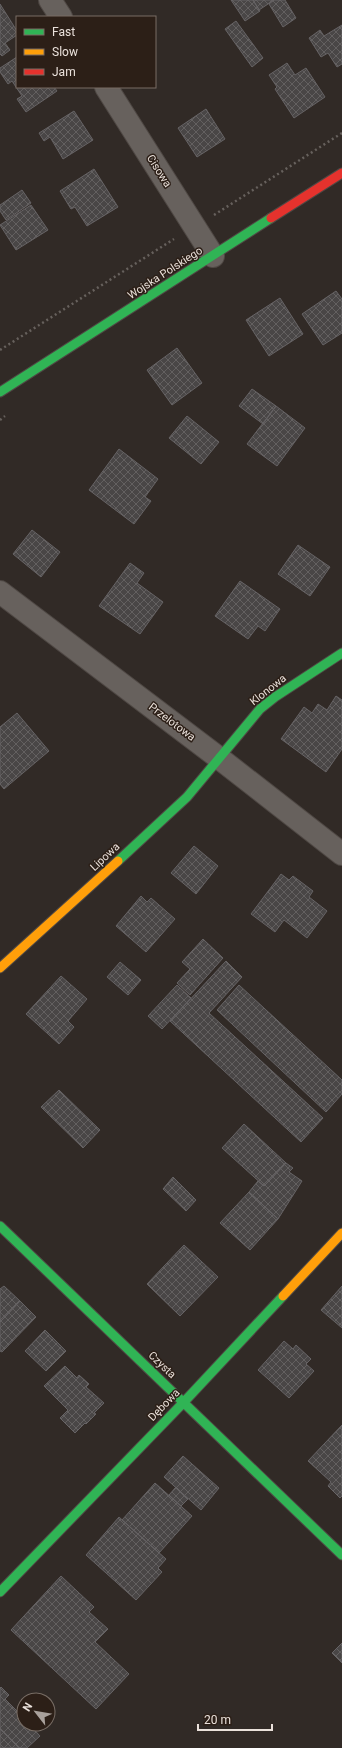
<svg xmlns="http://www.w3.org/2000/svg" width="342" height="1748" font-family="Roboto,sans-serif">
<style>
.building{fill:url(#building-cross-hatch);stroke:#666365}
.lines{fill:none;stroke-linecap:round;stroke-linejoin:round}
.street-casing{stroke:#4f4844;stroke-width:24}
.fast-casing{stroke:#4f4844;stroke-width:11}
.slow-casing{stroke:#4f4844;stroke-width:11}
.jam-casing{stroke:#4f4844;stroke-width:11}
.path{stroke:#67615d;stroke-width:2.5;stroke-dasharray:2 3;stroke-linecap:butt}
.street{stroke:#67615d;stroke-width:22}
.fast{stroke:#30b455;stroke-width:9}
.slow{stroke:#ff9f0a;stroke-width:9}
.jam{stroke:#e5322d;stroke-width:9}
.labels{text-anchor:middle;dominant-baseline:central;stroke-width:3;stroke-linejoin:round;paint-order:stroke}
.street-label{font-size:11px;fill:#eae1db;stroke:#2c1f17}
</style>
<defs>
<pattern id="building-cross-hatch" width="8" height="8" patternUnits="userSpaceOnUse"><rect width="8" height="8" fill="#494646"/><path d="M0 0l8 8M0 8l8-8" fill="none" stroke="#636060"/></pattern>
</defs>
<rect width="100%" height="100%" fill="#312a26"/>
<path class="building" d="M231,0H253L260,11L245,21Z
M253,0H274L259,10Z
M274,0H285L296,18L283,27L269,4Z
M0,4L17,31V35L5,43L10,50L2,56L0,54Z
M236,21L263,58L252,67L225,29Z
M342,25V64L337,67L328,53L321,57L309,38L320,30L324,36Z
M17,57V87H54L57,91L26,112L17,99L22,96L12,81L8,84L0,72V68Z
M287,63L295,75L306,68L325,97L294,118L275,89L277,87L269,75Z
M206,109L225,139L197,157L178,128Z
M74,111L93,140L63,159L50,137L44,141L39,133Z
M94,169L118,207L87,226L75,207L71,209L60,191Z
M22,190L31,203L6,220L0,211V205Z
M31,205L48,230L16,250L0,225Z
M336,291L342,299V333L323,345L302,314Z
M280,298L303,334L269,356L246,320Z
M177,348L202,383L172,405L147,370Z
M252,389L276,406L263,424L239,406Z
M276,406L305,428L277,466L247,444Z
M187,416L219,442L201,464L169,438Z
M119,449L158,479L145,497L151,501L134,524L89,490Z
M32,530L60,552L41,577L13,554Z
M298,545L330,567L310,596L278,574Z
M130,563L144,573L137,583L163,602L140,634L99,606Z
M240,581L280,609L265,631L258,626L248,639L215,616Z
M336,696L342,700V749L326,772L281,739L304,707L312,713L318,704L327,710Z
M17,713L49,751L4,789L0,784V727Z
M194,846L218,866L196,894L171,873Z
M281,874L289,880L293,876L313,891L309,897L327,911L307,938L284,920L275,932L251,914Z
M141,896L147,902L151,898L175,919L146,952L116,926Z
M203,939L223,958L190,995L177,983L190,969L182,962Z
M226,961L242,977L209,1013L323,1118L301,1142L170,1021Z
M120,962L141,980L128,995L107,977Z
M61,976L87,999L68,1021L74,1027L59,1044L26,1014Z
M177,985L191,998L162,1029L148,1016Z
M239,985L342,1080V1094L326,1112L217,1010Z
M59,1090L100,1130L83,1148L41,1107Z
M244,1124L286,1163L264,1186L222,1148Z
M286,1163L293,1168L289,1172L302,1181L278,1219L249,1192L258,1181L264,1186Z
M173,1177L196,1200L186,1211L163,1189Z
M249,1192L278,1219L250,1250L220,1223Z
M184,1245L218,1277L180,1316L147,1284Z
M4,1286L20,1301L0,1322V1289Z
M342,1286V1328L321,1310Z
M20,1301L36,1317L2,1352L0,1351V1322Z
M45,1330L66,1351L46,1371L25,1351Z
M284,1341L293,1349L296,1345L311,1359L306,1364L314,1371L289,1398L258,1370Z
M65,1366L77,1378L79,1375L89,1384L86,1387L104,1403L94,1413L96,1414L86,1424L85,1423L75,1433L60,1418L68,1410L44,1386Z
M342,1425V1496L340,1498L328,1486L331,1482L308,1461Z
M183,1456L219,1488L201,1510L164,1477Z
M155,1483L192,1516L159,1553L122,1520Z
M176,1487L188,1499L181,1506L169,1495Z
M119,1517L166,1559L158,1568L162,1572L136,1600L86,1555Z
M61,1576L94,1607L89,1612L108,1629L95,1642L129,1674L96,1709L11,1630Z
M342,1643V1663L332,1653Z
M1,1687L9,1695L5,1699L24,1718V1724H29L40,1736L27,1748H19L0,1729V1688Z
M0,1729L19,1748H0Z"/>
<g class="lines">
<defs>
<path id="street" d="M50,0L61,17
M106,87L213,256
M0,592L219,758L342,854"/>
<path id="fast" d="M0,392L271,218
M118,861L187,797L260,709L275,697L342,653
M0,1226L342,1555
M0,1592L183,1403L283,1296"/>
<path id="slow" d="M0,968L118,861
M283,1296L342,1233"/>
<path id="jam" d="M271,218L342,173"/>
</defs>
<use href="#street" class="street-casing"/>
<use href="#fast" class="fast-casing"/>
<use href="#slow" class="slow-casing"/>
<use href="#jam" class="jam-casing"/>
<path class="path" d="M214,215L342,133
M0,350L174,239
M0,420L5,416"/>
<use href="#street" class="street"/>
<use href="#fast" class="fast"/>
<use href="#slow" class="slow"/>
<use href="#jam" class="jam"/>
</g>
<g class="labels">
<g class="street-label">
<text transform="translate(159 171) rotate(58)">Cisowa</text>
<text transform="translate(165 273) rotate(-33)">Wojska Polskiego</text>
<text transform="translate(268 690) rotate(-38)">Klonowa</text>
<text transform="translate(172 722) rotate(37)">Przelotowa</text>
<text transform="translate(105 857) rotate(-43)">Lipowa</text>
<text transform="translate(162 1365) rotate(44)">Czysta</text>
<text transform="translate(164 1405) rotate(-46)">Dębowa</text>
</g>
</g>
<rect x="16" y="16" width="140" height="72" fill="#2c1f17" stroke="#786d65"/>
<rect x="24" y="29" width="20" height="6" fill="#30b455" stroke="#786d65"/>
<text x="52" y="36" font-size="12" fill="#eae1db">Fast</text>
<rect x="24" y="49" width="20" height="6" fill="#ff9f0a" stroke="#786d65"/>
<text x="52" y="56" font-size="12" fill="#eae1db">Slow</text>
<rect x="24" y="69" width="20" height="6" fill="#e5322d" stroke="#786d65"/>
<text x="52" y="76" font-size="12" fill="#eae1db">Jam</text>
<g transform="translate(36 1712) rotate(301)"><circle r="19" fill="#2c1f17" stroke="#786d65"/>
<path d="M0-3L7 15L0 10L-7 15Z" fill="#a9a19c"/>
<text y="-6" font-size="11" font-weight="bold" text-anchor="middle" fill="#eae1db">N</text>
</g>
<path d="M198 1724v6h74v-6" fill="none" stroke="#eae1db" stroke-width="2"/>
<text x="204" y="1724" font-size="12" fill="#eae1db" stroke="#2c1f17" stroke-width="3" paint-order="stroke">20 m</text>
</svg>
